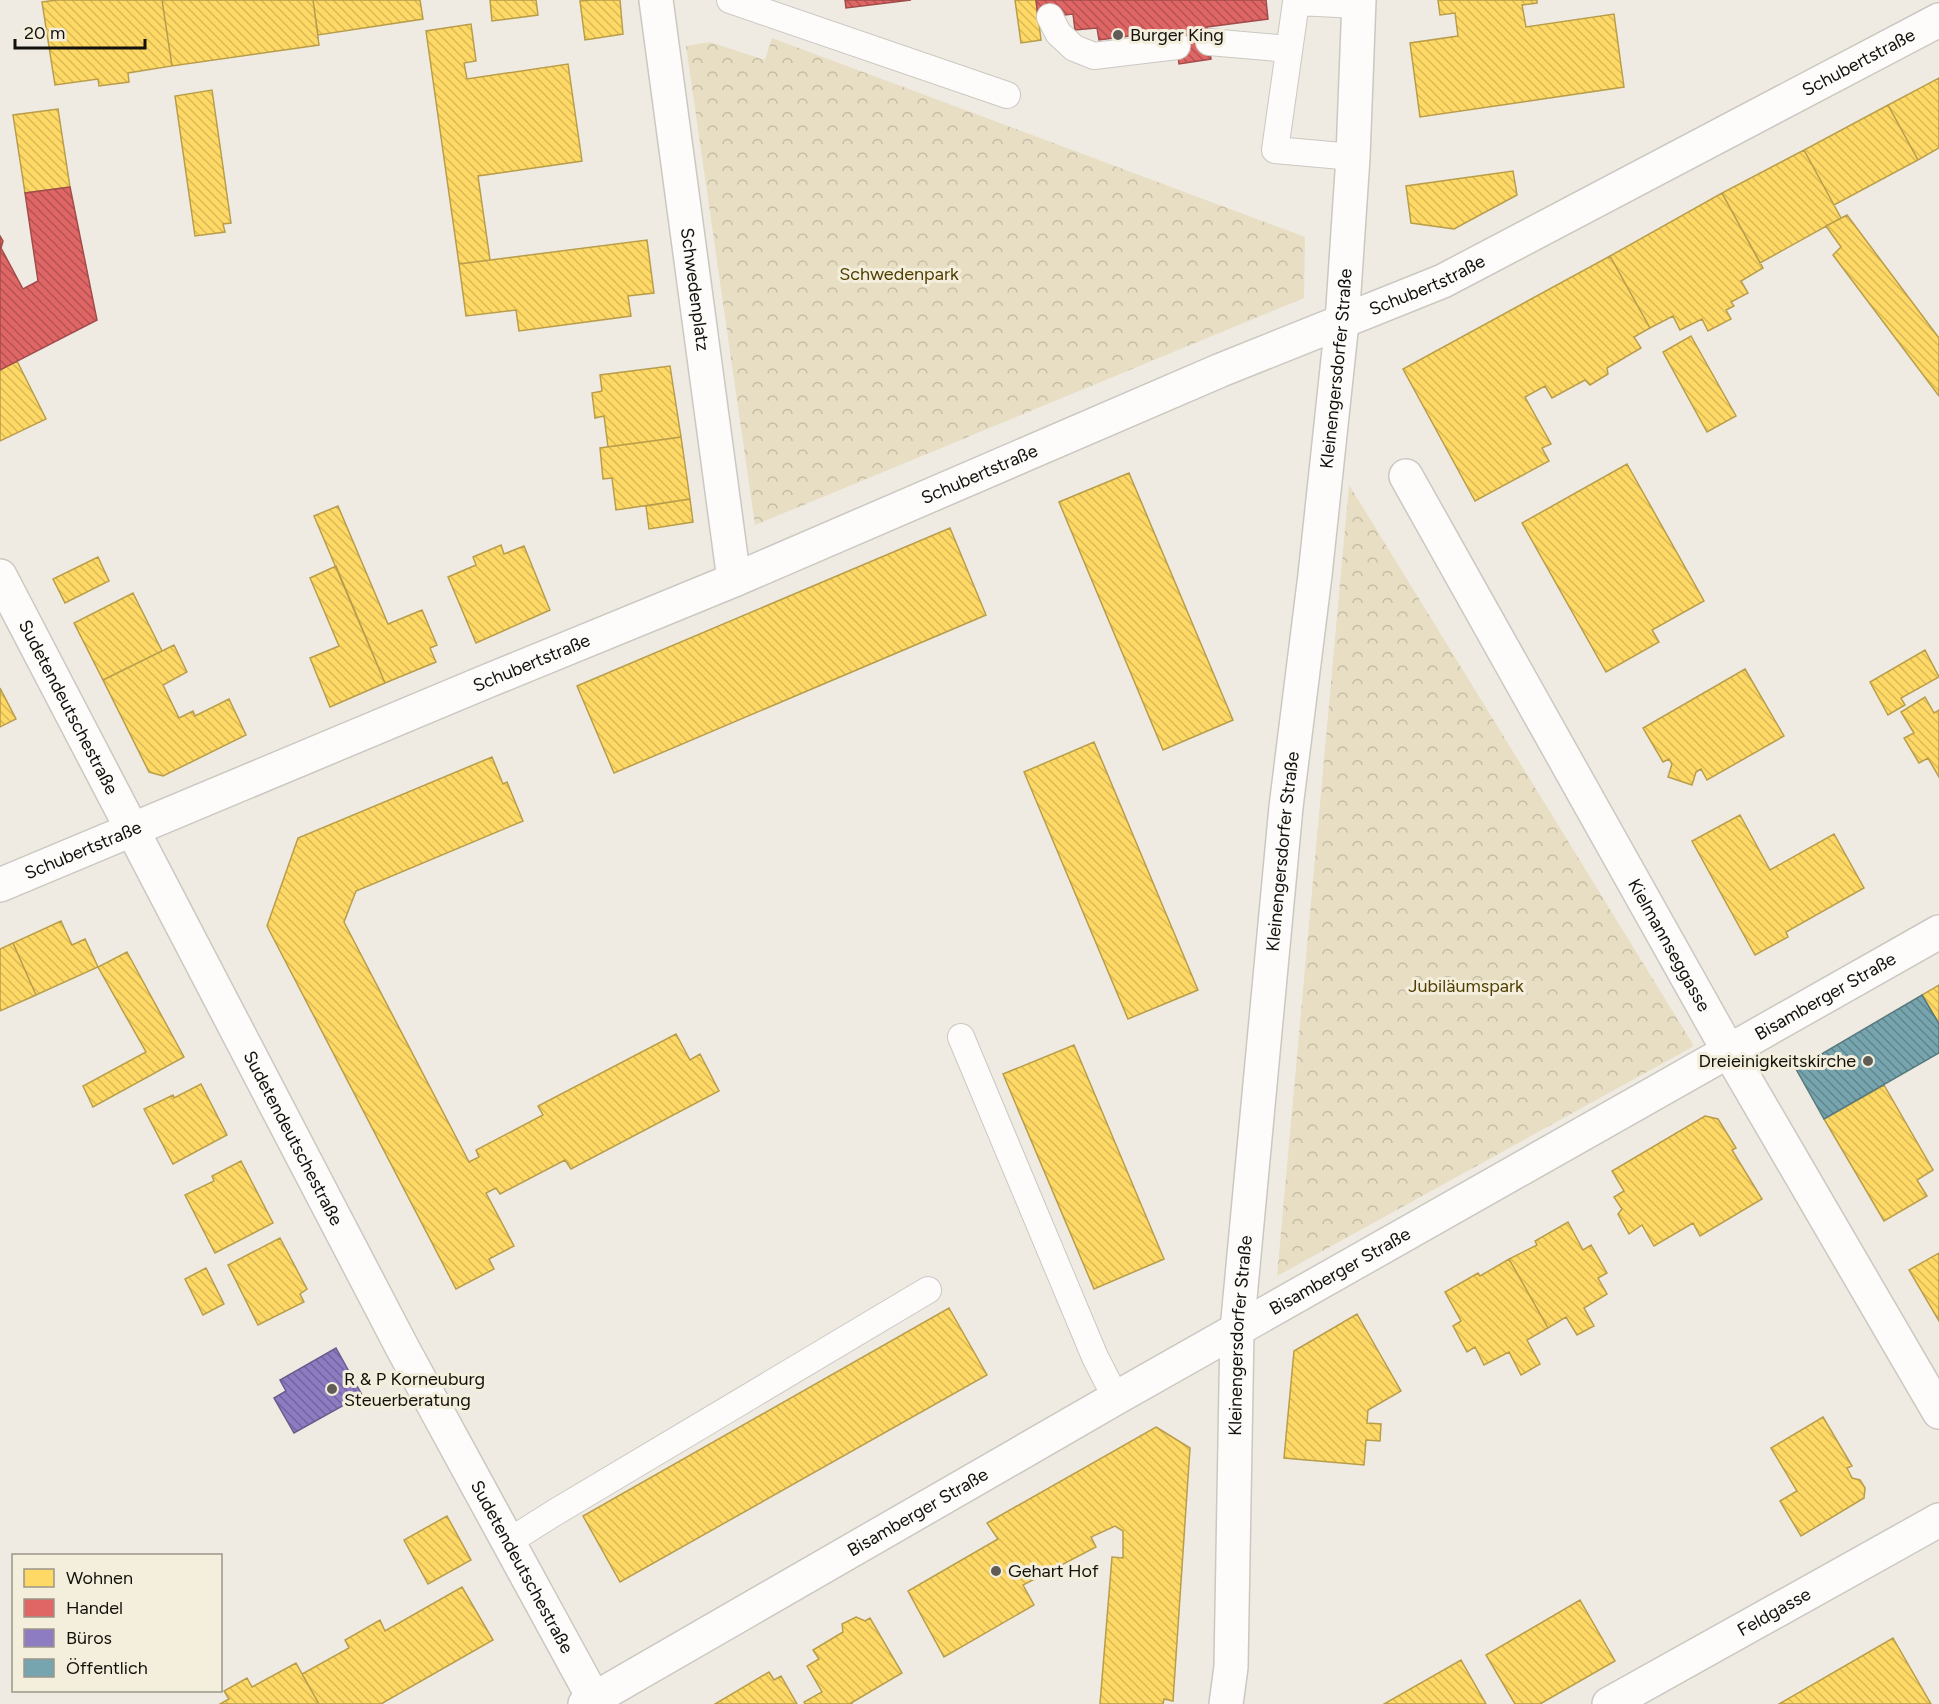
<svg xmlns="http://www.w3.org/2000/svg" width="1939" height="1704" font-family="Figtree,sans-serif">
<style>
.park{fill:url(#park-crowns)}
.homes{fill:url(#homes-back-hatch);stroke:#b89d4b;stroke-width:1.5}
.shops{fill:url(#shops-back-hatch);stroke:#a24c4b;stroke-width:1.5}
.offices{fill:url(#offices-back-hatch);stroke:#695c8c;stroke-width:1.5}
.public{fill:url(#public-back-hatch);stroke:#58797e;stroke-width:1.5}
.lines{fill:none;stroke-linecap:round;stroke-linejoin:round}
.service-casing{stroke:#cbc8c1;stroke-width:28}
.minor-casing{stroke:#cbc8c1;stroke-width:36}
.tertiary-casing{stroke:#cbc8c1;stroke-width:36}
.secondary-casing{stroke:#cbc8c1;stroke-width:36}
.service{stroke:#fdfcfb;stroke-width:26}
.minor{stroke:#fdfcfb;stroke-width:33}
.tertiary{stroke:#fdfcfb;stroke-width:33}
.secondary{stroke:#fdfcfb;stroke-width:33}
.poi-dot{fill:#605d56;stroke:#f4eedd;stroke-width:2}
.labels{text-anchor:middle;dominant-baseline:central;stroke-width:6;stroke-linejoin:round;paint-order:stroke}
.poi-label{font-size:18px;fill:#13110b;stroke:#f4eedd;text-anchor:start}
.street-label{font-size:18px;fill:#13110b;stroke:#f4eedd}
.park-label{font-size:18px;fill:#503f01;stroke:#f4eedd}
</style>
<defs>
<pattern id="park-crowns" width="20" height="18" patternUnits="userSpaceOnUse" patternTransform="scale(1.5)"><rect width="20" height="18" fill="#e7dec3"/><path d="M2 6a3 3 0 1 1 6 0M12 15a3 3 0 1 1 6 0" fill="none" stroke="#c5bda6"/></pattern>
<pattern id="homes-back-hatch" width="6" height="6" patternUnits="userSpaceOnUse" patternTransform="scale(1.5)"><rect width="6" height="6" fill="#ffd966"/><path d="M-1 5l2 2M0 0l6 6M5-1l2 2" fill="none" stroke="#dab957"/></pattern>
<pattern id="shops-back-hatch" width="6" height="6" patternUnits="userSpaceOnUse" patternTransform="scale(1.5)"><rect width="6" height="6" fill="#e06666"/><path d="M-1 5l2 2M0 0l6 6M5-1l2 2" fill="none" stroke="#b45352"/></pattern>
<pattern id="offices-back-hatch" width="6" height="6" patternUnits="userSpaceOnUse" patternTransform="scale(1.5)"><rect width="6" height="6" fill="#8e7cc3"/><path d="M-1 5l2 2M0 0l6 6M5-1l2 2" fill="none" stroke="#73649d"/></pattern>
<pattern id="public-back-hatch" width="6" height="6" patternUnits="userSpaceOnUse" patternTransform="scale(1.5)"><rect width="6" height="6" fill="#76a5af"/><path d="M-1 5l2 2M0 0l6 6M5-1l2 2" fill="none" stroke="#60858d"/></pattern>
</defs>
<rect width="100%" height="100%" fill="#efebe2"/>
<path class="park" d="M772,38L1305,237L1304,298L755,525L686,46L710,42L765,60Z
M1349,485L1694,1046L1277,1276Z"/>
<path class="homes" d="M57,0H162L172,66L128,73L129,82L99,86L98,79L55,85L42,2Z
M162,0H313L319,45L172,66Z
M313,0H420L423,19L318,35Z
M490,0H536L538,15L492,21Z
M591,0H620L623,34L585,40L580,1Z
M1015,0H1036L1041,40L1021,43Z
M1438,0H1537V3L1522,5L1526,27L1614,14L1624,87L1420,117L1410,43L1458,36L1455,13L1440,15Z
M471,24L476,61L464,63L467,79L568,64L582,161L478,176L490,260L459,264L426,31Z
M1939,78V148L1918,160L1888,105Z
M212,90L231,223L223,224L225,232L195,236L175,96Z
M1888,105L1918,160L1834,205L1804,150Z
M58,109L70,187L25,193L13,115Z
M1804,150L1841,218L1760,263L1722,193Z
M1513,171L1517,195L1454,229L1411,223L1406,186Z
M1722,193L1763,268L1741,281L1748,293L1731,302L1734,306L1726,310L1731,319L1708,331L1702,319L1680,330L1673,316L1650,328L1610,256Z
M1847,215L1939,338V396L1833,255L1841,247L1826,226Z
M647,240L654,293L628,296L631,316L519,331L516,310L466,316L459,264Z
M1610,256L1650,328L1634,337L1641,348L1607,368L1608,374L1590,385L1585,380L1552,398L1545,386L1525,397L1551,444L1542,448L1549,461L1475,501L1403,369Z
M1691,336L1736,416L1707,432L1663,352Z
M17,361L46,419L0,441V370Z
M670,366L681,437L608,447L604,416L595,418L592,393L602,391L600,375Z
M681,437L690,499L616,510L612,478L603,479L600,448Z
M1627,464L1704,601L1652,630L1659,642L1606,672L1522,523Z
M1129,473L1233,720L1163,750L1059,502Z
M690,499L693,522L649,529L646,506Z
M338,506L388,624L422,610L437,645L430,648L436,662L385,683L314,516Z
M950,528L986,615L614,773L577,686Z
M501,545L504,554L524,546L550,610L476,643L448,577L476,565L473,557Z
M98,557L109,581L65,603L53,579Z
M336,566L385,683L330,707L310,658L339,646L310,578Z
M133,593L162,651L103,680L74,623Z
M174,645L187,672L163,685L179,718L193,711L195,716L229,699L246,735L163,776L149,772L103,680Z
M1925,650L1939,677L1901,698L1905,705L1888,715L1870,682Z
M1745,669L1784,736L1707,780L1701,769L1696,772L1692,785L1668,777L1672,764L1669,759L1663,762L1643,728Z
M0,688L16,719L0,727Z
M1925,697L1934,713L1939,710V777L1928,758L1919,763L1904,738L1914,733L1901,712Z
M1094,742L1198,990L1128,1019L1024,772Z
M492,757L503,784L507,782L523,821L356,891L344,922L469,1162L479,1157L476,1150L543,1115L538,1106L676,1034L690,1060L700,1054L719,1091L571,1169L565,1160L500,1194L496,1188L486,1193L514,1246L489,1259L494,1269L456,1289L267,926L298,838Z
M1740,815L1770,870L1834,834L1864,888L1786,932L1788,937L1755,955L1692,841Z
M61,921L72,945L85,939L98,967L36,995L13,943Z
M13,943L36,995L0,1011V949Z
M127,952L184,1057L93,1107L83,1086L146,1052L98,967Z
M1939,985V1024L1922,995Z
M1074,1045L1164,1259L1094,1289L1003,1074Z
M201,1084L227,1135L173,1164L144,1109L173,1095L174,1098Z
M1884,1085L1933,1170L1917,1180L1927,1196L1884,1221L1824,1119Z
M1705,1116L1718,1119L1736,1148L1732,1150L1762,1199L1700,1236L1693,1223L1654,1246L1642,1225L1629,1234L1618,1214L1622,1209L1614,1197L1624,1191L1612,1171Z
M241,1161L273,1223L215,1253L185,1195L214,1181L212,1176Z
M1568,1222L1583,1250L1591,1245L1607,1273L1598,1278L1607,1294L1584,1308L1594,1326L1577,1335L1566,1317L1548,1328L1509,1259L1537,1245L1535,1241Z
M280,1238L307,1289L300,1294L304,1302L258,1325L228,1265Z
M1939,1253V1321L1909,1270Z
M1509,1259L1548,1328L1527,1340L1540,1364L1521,1375L1509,1352L1484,1365L1475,1347L1467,1352L1453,1326L1461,1321L1445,1292L1478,1273L1480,1276Z
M206,1268L224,1304L203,1315L185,1279Z
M949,1308L987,1375L620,1582L583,1516Z
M1357,1314L1401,1391L1368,1410L1367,1423L1381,1424L1380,1441L1366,1440L1364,1465L1284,1458L1294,1351Z
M1823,1417L1852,1466L1847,1468L1852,1478L1860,1480L1865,1488L1864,1498L1801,1536L1780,1501L1797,1491L1771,1448Z
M1156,1427L1190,1448L1173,1701L1164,1699L1163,1704H1100L1112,1557L1123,1558V1531L1115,1526L1091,1537L1096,1547L1023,1585L1034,1605L944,1657L908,1591L998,1539L987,1523Z
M447,1516L471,1560L428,1584L404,1540Z
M462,1587L493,1640L381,1704H319L302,1674L349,1648L345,1640L380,1620L385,1631Z
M1580,1600L1615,1661L1540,1704H1515L1486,1655Z
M856,1617L865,1621L870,1618L902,1673L851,1703L852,1704H805L804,1702L822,1692L807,1666L819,1659L813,1650L843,1632L842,1624Z
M1893,1638L1931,1704H1779Z
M1461,1660L1486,1704H1384Z
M296,1663L319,1704H220L229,1699L224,1691L247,1678L252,1687Z
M769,1672L774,1680L781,1676L797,1704H715Z"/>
<path class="shops" d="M845,0H911L846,8Z
M1036,0H1266L1268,19L1207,27L1211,59L1179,64L1175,30L1099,40L1097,28L1075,30L1073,14L1038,18Z
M70,187L97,320L0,370V236L3,241L1,248L23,289L38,281L25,193Z"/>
<path class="offices" d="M336,1348L362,1395L294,1433L274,1398L286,1391L280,1380Z"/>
<path class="public" d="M1922,995L1939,1024V1053L1824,1119L1796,1069Z"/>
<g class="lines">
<defs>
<path id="service" d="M730,0L1007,95
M1050,17L1058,33L1074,48L1094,56L1177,46
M1209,42L1289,49
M1353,157L1275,150L1296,2L1359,5
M961,1037L1095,1357L1116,1398
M508,1542L554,1513L928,1290"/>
<g id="minor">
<path id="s1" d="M656,0L734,580"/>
<path id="s2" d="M1406,476L1728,1050L1939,1412"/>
<path id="s3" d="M0,576L403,1349L594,1699"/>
<path id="s4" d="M0,885L485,682L734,580L1221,370L1443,281L1939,20"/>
<path id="s5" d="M1609,1704L1939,1520"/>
</g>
<g id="tertiary">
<path id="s6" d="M585,1704L1116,1398L1939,932"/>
</g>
<g id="secondary">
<path id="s7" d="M1226,1704L1231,1667L1237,1330L1286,807L1315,575L1342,322L1353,157L1359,0"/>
</g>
</defs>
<use href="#service" class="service-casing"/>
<use href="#minor" class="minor-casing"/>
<use href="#tertiary" class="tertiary-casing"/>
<use href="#secondary" class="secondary-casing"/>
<use href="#service" class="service"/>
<use href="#minor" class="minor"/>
<use href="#tertiary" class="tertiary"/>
<use href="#secondary" class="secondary"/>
</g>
<g class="poi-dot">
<circle cx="1118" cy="35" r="6"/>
<circle cx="1868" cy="1061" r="6"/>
<circle cx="332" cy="1389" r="6"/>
<circle cx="996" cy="1571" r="6"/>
</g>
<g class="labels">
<g class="poi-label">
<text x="1130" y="35">Burger King</text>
<text x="1856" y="1061" text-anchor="end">Dreieinigkeitskirche</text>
<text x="344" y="1379">R &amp; P Korneuburg<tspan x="344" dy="21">Steuerberatung</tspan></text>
<text x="1008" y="1571">Gehart Hof</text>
</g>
<g class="street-label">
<text stroke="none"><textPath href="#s4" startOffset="2034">Schubertstraße</textPath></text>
<text stroke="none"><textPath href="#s4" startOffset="1548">Schubertstraße</textPath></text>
<text stroke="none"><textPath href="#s1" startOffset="292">Schwedenplatz</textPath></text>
<text stroke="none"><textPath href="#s7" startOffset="1341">Kleinengersdorfer Straße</textPath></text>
<text stroke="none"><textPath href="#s4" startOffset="1062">Schubertstraße</textPath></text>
<text stroke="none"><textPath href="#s4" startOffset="576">Schubertstraße</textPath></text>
<text stroke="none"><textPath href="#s3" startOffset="148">Sudetendeutschestraße</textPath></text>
<text stroke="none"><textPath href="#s4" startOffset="90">Schubertstraße</textPath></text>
<text stroke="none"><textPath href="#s7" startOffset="855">Kleinengersdorfer Straße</textPath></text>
<text stroke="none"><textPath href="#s2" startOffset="538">Kielmannseggasse</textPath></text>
<text stroke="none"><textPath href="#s6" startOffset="1428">Bisamberger Straße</textPath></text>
<text stroke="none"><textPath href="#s3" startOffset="634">Sudetendeutschestraße</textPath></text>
<text stroke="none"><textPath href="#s6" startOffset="870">Bisamberger Straße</textPath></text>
<text stroke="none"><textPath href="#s7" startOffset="369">Kleinengersdorfer Straße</textPath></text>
<text stroke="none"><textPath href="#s6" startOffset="384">Bisamberger Straße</textPath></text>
<text stroke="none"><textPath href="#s3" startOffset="1120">Sudetendeutschestraße</textPath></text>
<text stroke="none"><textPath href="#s5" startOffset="189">Feldgasse</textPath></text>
</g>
<g class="park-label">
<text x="899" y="274">Schwedenpark</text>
<text x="1466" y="986">Jubiläumspark</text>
</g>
</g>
<rect x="12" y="1554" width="210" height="138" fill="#f4eedd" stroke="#9a9689" stroke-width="1.5"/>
<rect x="24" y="1569" width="30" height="18" fill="#ffd966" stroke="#9a9689" stroke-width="1.5"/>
<text x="66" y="1584" font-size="18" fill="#13110b">Wohnen</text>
<rect x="24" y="1599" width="30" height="18" fill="#e06666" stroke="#9a9689" stroke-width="1.5"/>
<text x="66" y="1614" font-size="18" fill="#13110b">Handel</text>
<rect x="24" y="1629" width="30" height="18" fill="#8e7cc3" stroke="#9a9689" stroke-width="1.5"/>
<text x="66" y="1644" font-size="18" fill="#13110b">Büros</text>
<rect x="24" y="1659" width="30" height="18" fill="#76a5af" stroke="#9a9689" stroke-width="1.5"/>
<text x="66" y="1674" font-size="18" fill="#13110b">Öffentlich</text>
<path d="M15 39v9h130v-9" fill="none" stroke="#13110b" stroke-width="3"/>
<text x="24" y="39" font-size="18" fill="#13110b" stroke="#f4eedd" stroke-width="4.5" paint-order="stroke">20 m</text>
</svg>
